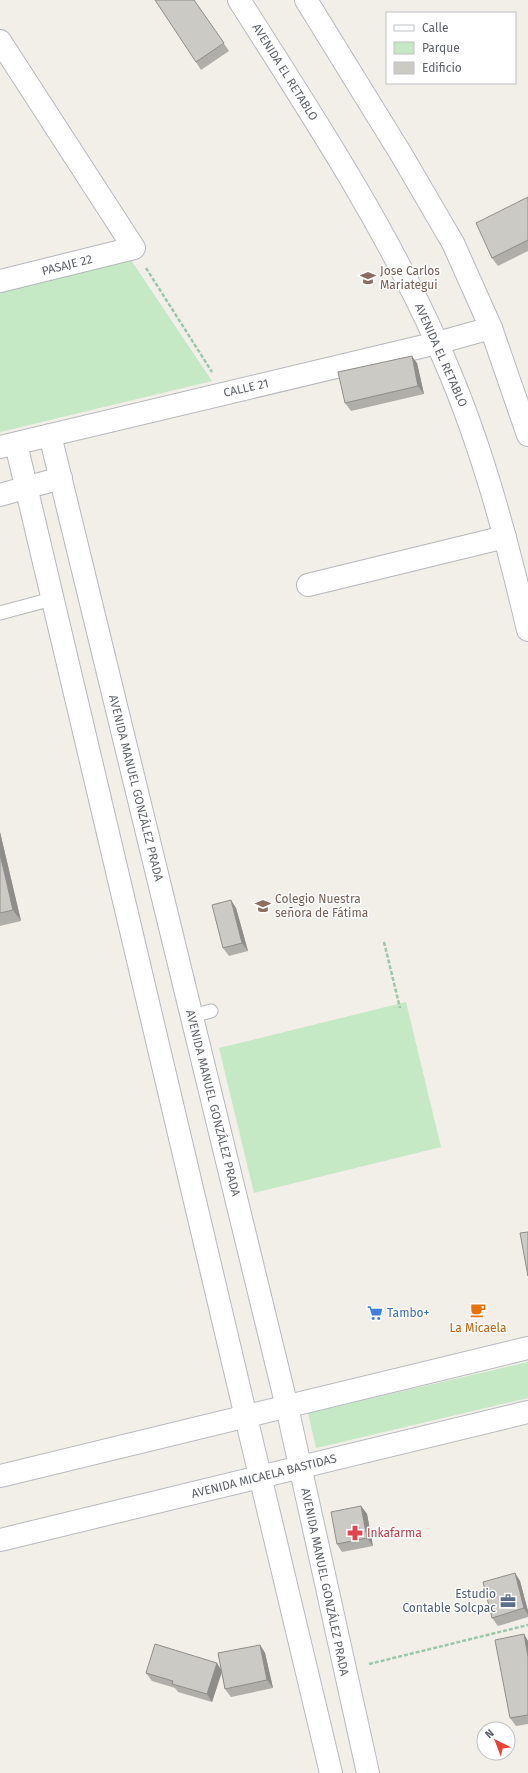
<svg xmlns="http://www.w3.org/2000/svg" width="528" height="1773" font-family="'Fira Sans',sans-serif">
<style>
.green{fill:#c5e8c5}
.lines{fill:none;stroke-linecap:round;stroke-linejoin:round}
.lane-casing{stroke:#b5b8bc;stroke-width:15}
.street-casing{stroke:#b5b8bc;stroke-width:24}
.secondary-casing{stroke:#b6babf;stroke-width:24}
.path{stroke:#9cc7a9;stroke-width:2.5;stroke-dasharray:4 2;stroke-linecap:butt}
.lane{stroke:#fff;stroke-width:13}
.street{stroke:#fff;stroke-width:22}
.secondary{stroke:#fff;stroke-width:22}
.wall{fill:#afaea9}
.shaded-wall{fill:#8f8d8a}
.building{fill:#cccac5;stroke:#8f8d8a}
.labels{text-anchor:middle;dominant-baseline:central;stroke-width:3;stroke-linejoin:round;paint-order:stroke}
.street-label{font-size:12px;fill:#5f6368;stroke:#fff}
.education-label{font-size:12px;fill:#785e54;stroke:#fff;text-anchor:start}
.shop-label{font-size:12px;fill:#366cbe;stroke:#fff;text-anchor:start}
.food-label{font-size:12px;fill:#c56008;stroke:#fff}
.health-label{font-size:12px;fill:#be3a42;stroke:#fff;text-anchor:start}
.service-label{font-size:12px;fill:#4e5e75;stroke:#fff;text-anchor:end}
</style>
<rect width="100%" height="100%" fill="#f1efe8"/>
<path class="green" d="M129,257L212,381L0,432V289Z
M406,1002L441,1147L254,1193L219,1048Z
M528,1362V1398L316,1448L308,1413Z"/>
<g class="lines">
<defs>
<path id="lane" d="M0,613L52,599
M192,1016L211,1011"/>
<path id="street" d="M0,41L134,248L0,281
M50,435L287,1407
M16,444L246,1417
M0,447L437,343L491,328
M0,495L61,478
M308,585L505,537"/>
<path id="secondary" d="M239,0C310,112 383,222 437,343C479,435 505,532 528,630
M306,0L401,154L453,243L491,328L528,435
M287,1407L368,1773
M246,1417L331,1773
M0,1476L528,1348
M0,1540L528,1412"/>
</defs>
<use href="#lane" class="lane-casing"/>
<use href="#street" class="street-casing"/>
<use href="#secondary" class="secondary-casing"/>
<path class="path" d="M146,268L212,372
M384,942L400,1008
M369,1664L528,1625"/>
<use href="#lane" class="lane"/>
<use href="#street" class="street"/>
<use href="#secondary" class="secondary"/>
</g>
<path class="wall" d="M194,0L229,51L201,70L196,62Z
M528,197V251L498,266L492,258Z
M417,363L424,394L351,411L345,403Z
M0,832L21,921L0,926Z
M236,908L248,951L229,956L223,948Z
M361,1506L367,1514L373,1546L342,1552L337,1544Z
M515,1573L520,1581L528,1611V1617L498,1626L492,1618Z
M524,1634L528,1641V1724L516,1726L510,1718Z
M260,1645L265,1653L273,1688L231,1697L225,1689L222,1672L212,1702L178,1692L175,1688L152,1681L146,1673L221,1669Z"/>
<path class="shaded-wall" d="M412,356L417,363L424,394L418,386Z
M0,832L21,921L13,910L0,854Z
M231,900L236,908L248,951L242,943Z
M361,1506L367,1514L373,1546L367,1538Z
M515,1573L520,1581L528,1611V1615L524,1608Z
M524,1634L528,1641V1657Z
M260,1645L265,1653L273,1688L267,1680Z
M217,1663L222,1671L212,1702L207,1694Z"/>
<path class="building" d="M155,0H194L224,43L196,62Z
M528,197V240L492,258L476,223Z
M412,356L418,386L345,403L338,372Z
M0,854L13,910L0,913Z
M231,900L242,943L223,948L212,905Z
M528,1232V1276L520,1233Z
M361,1506L367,1538L337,1544L331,1512Z
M515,1573L524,1608L492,1618L483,1582Z
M524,1634L528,1657V1715L510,1718L495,1640Z
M155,1644L217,1663L207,1694L172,1684L173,1681L146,1673Z
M260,1645L267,1680L225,1689L218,1653Z"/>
<defs>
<symbol id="school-bare" viewBox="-9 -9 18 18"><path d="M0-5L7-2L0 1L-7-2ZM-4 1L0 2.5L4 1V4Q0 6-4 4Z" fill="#8d6e63" stroke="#fff" stroke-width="2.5" paint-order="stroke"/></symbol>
<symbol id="cafe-bare" viewBox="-9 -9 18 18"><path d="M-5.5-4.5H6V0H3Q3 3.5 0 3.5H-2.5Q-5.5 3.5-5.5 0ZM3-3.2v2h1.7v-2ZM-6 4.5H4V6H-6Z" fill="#e8710a" stroke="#fff" stroke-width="2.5" paint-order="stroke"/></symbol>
<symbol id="supermarket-bare" viewBox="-9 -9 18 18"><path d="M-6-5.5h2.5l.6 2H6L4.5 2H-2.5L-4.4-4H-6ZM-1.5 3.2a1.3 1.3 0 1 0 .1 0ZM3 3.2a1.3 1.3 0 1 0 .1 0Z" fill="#3f7fe0" stroke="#fff" stroke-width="2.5" paint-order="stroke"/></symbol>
<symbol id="pharmacy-bare" viewBox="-9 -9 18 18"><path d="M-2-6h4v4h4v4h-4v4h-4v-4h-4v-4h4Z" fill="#e0444e" stroke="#fff" stroke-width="2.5" paint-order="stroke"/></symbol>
<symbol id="office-bare" viewBox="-9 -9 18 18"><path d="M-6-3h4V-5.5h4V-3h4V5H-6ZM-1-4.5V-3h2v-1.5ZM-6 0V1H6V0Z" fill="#5c6f8a" stroke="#fff" stroke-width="2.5" paint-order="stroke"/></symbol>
</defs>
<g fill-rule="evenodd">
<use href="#school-bare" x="357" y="267" width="22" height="22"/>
<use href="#school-bare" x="252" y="895" width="22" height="22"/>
<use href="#cafe-bare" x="467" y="1299" width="22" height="22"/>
<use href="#supermarket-bare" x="364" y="1302" width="22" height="22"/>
<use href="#pharmacy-bare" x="344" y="1522" width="22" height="22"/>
<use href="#office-bare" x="497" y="1590" width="22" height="22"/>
</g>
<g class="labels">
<g class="street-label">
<text transform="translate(285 72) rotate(58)">AVENIDA EL RETABLO</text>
<text transform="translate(67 265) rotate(-14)">PASAJE 22</text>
<text transform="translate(441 355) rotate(66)">AVENIDA EL RETABLO</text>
<text transform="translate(246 388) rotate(-13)">CALLE 21</text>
<text transform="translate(136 788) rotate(76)">AVENIDA MANUEL GONZÁLEZ PRADA</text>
<text transform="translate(213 1103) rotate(76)">AVENIDA MANUEL GONZÁLEZ PRADA</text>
<text transform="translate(264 1476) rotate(-14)">AVENIDA MICAELA BASTIDAS</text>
<text transform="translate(325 1582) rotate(78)">AVENIDA MANUEL GONZÁLEZ PRADA</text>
</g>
<g class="education-label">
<text x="380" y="271">Jose Carlos<tspan x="380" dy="14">Mariategui</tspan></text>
<text x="275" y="899">Colegio Nuestra<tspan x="275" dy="14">señora de Fátima</tspan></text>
</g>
<g class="shop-label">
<text x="387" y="1313">Tambo+</text>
</g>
<g class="food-label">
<text x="478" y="1328">La Micaela</text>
</g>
<g class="health-label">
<text x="367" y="1533">Inkafarma</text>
</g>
<g class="service-label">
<text x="496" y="1594">Estudio<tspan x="496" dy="14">Contable Solcpac</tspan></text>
</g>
</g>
<rect x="386" y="12" width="130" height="72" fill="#ffffff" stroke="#bfc1c3"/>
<rect x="394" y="25" width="20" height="6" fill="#ffffff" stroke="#bfc1c3"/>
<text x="422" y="32" font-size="12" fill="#5f6368">Calle</text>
<rect x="394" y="42" width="20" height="12" fill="#c5e8c5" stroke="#bfc1c3"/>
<text x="422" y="52" font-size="12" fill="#5f6368">Parque</text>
<rect x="394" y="62" width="20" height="12" fill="#cccac5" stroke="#bfc1c3"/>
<text x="422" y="72" font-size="12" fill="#5f6368">Edificio</text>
<g transform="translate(496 1741) rotate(318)"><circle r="19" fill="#ffffff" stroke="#bfc1c3"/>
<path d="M0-3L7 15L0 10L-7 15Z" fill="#ea4335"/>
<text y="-6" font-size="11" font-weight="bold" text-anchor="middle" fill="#5f6368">N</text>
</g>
</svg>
